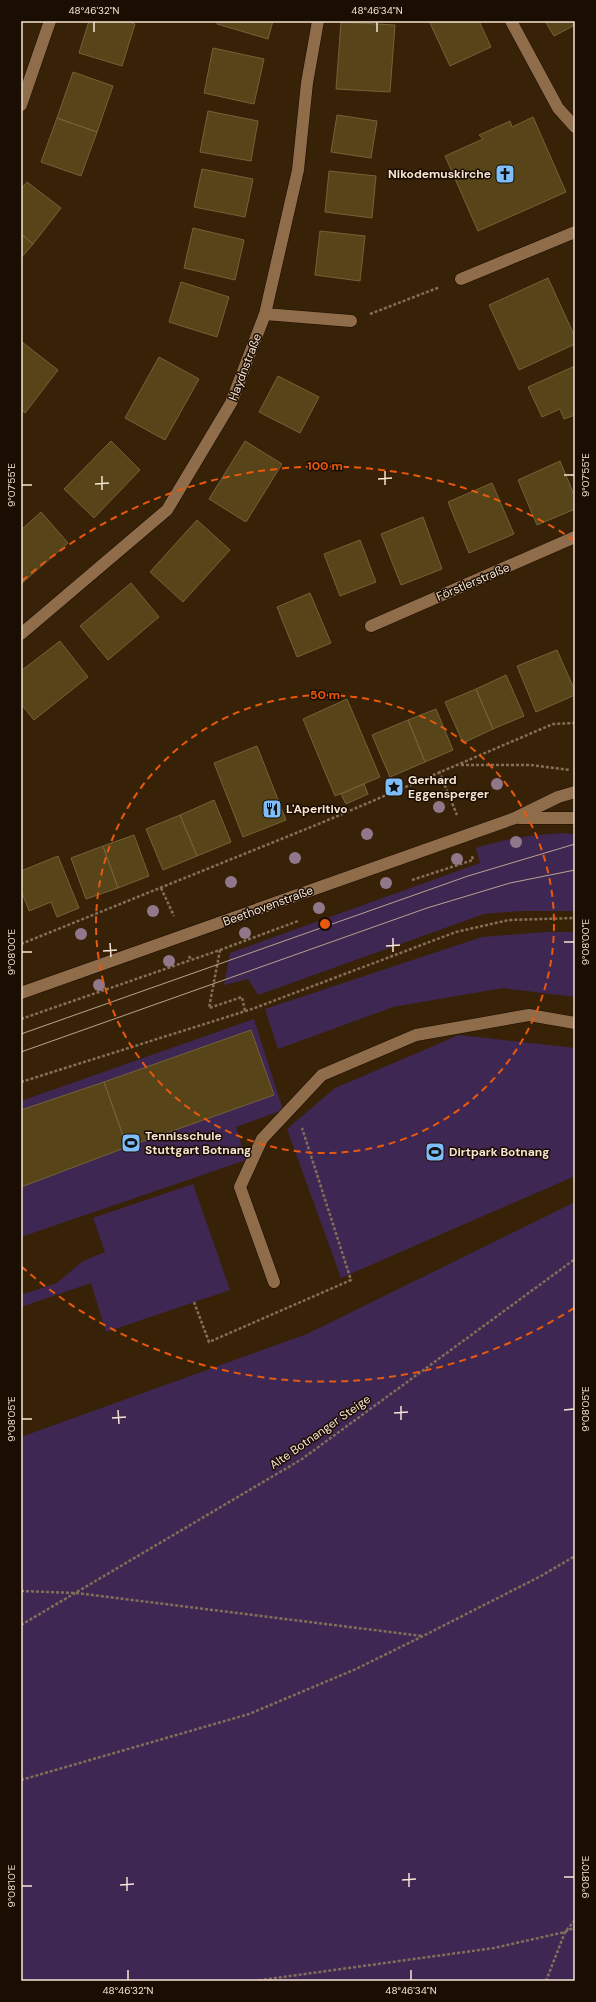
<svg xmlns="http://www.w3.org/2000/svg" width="596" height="2002" font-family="'DM Sans',sans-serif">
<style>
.green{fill:#3f2754}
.building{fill:#574519;stroke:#746237}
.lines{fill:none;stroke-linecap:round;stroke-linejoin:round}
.street-casing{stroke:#1c0c00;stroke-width:13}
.secondary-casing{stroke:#1c0c00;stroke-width:13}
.path{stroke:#836e57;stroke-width:2.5;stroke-dasharray:3 2;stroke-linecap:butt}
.street{stroke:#8f6d4a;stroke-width:12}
.secondary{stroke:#8f6d4a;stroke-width:12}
.tram{stroke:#b7a38e;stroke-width:1}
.tree{fill:#91778a}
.ticks{fill:none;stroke:#f7e4d2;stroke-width:1.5}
.ring{fill:none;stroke:#e8590c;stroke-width:2;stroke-dasharray:7 5}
.labels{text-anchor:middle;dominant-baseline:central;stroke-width:3;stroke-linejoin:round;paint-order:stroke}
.poi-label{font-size:12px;font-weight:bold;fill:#f7e4d2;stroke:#1a0d02;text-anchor:start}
.street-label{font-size:12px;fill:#f7e4d2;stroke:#1a0d02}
.centre{fill:#e8590c;stroke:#1a0d02;stroke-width:2}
.ring-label{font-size:12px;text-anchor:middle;font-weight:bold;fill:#e8590c;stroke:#1a0d02;stroke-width:3;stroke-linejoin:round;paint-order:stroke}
.neatline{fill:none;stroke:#f7e4d2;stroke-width:1.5}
.ticks-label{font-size:10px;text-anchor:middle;fill:#f7e4d2}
</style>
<rect width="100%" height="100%" fill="#382207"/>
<path class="green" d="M565,833L575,835V911H519L484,914L258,995L248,979L224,985L230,953L480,863L476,848C508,838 531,835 565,833Z
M546,932H575V997L503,988L393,1007L278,1049L265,1009L482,937Z
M254,1019L283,1110L236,1127L246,1160L21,1237V1101Z
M459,1035L575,1048V1176L341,1278L287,1129L335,1088Z
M193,1184L230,1290L106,1332L91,1283L21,1307V1295L57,1283L83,1261L105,1252L93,1218Z
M575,1202V1981H21V1437L307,1334Z"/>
<path class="building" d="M89,21H127L135,24L122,66L79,53Z
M218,21H273L268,39L217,24Z
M429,21H479L491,47L450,66Z
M545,21H575V25L554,36Z
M341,22L395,25L390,92L336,89Z
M213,48L264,59L254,104L204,93Z
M73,72L113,86L97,132L57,118Z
M208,111L258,121L251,161L200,152Z
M337,115L377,121L371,158L331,152Z
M533,117L566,192L478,231L445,156L483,139L479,135L510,121L512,127Z
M57,118L97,132L81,176L41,162Z
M202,169L253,179L245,217L194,207Z
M329,171L376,176L372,218L325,212Z
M27,182L61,208L33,244L21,234V189Z
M193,228L244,240L235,280L184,268Z
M320,231L365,236L360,281L315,275Z
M21,234L33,244L21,258Z
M548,278L575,337V344L519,370L489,305Z
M181,282L229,297L217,337L169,322Z
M22,342L58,370L25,413L21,409Z
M159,357L199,379L165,440L125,418Z
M575,366V415L564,419L560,409L542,417L528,387Z
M278,376L319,397L300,433L259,412Z
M111,441L140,470L94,518L64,489Z
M245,441L282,464L246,522L209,499Z
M560,461L575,497V509L537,525L518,480Z
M492,483L514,534L469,553L448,502Z
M41,512L68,543L21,584V530Z
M423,517L442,569L401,585L381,534Z
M197,520L230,550L183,602L150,572Z
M360,540L376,582L340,596L324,554Z
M131,583L159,617L108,660L80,626Z
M310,593L331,643L297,657L277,607Z
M60,641L88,677L34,720L21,704V671Z
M557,650L575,691V695L536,712L517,666Z
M506,675L524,716L493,729L476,689Z
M476,689L493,729L463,743L445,702Z
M347,699L380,777L335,796L303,719Z
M436,709L453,750L425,762L408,720Z
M408,720L425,762L390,777L372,735Z
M257,746L286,820L243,837L214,763Z
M364,784L368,794L346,804L341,794Z
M214,800L231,842L197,856L180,815Z
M180,815L197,856L163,870L146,829Z
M134,835L149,876L118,888L103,846Z
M103,846L118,888L86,899L71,858Z
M58,856L79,908L57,917L51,902L29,911L21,890V871Z
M251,1030L274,1095L127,1147L104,1082Z
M104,1082L127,1147L21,1187V1110Z"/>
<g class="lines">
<defs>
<path id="street" d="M511,21L558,108L575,127
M21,105L50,21
M461,279L575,232
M265,314L351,321
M371,626L575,537
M21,634L167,510L231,403L265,314L298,170L307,83L318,21
M274,1282L240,1187L262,1139L322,1075L416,1035L529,1015L575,1023"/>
<path id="secondary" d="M519,818H575
M21,993L515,818L558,797L575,792"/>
</defs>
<use href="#street" class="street-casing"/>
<use href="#secondary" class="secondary-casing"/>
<path class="path" d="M370,314L440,287
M461,765H531L570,770
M439,771L457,815
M412,880L473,860L472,856
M161,888L174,916
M21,944L321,823L553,724L575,723
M220,950L298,921
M189,956L191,960L220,950L209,1008L242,997L245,1011
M21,1019L191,960
M21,1082L252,1009L456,932L509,920L575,918
M194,1302L209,1342L351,1280L302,1128
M21,1591L76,1593L422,1636
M21,1625L302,1459L575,1259
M21,1780L249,1714L356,1669L423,1636L541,1576L575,1556
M254,1981L494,1948L565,1932L575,1927
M546,1981L565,1932L575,1920"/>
<use href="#street" class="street"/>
<use href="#secondary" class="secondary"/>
<path class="tram" d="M21,1034L468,876L575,844
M21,1052L427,908L510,883L575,870"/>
</g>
<g class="tree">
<circle cx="497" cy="784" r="6"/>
<circle cx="439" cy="807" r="6"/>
<circle cx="367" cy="834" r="6"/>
<circle cx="516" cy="842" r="6"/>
<circle cx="295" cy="858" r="6"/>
<circle cx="457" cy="859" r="6"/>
<circle cx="231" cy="882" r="6"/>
<circle cx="386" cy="883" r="6"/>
<circle cx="319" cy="908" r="6"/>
<circle cx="153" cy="911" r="6"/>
<circle cx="245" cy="933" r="6"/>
<circle cx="81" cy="934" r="6"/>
<circle cx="169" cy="961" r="6"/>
<circle cx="99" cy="985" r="6"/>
</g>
<path class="ticks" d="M94,22V32M377,22V32M385,471V485M564,475H574M102,476V490M378,479L392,478M95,484L109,483M22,485H32M393,938V952M564,942H574M110,943L111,957M386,946L400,945M103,951L117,950M22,952H32M401,1406V1420M118,1410L119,1424M564,1410L574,1409M394,1413L408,1412M112,1418L126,1417M22,1419H32M409,1873V1887M127,1877V1891M564,1877H574M402,1880L416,1879M120,1885L134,1884M22,1886H32M128,1970V1980M411,1970V1980"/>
<g class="ring">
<circle cx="325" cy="924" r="229"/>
<path d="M574 1308A458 458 0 0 1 22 1267M22 581A458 458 0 0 1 574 540"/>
</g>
<defs>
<symbol id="church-square" viewBox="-11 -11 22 22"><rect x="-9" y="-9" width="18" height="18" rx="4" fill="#7dbef9" stroke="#1a0d02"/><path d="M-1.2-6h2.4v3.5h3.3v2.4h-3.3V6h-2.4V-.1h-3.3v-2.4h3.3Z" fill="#111"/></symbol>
<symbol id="sight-square" viewBox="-11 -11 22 22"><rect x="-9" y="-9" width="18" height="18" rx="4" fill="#7dbef9" stroke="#1a0d02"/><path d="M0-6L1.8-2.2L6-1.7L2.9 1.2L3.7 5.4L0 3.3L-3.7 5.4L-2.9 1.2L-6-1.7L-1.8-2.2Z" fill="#111"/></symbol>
<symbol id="restaurant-square" viewBox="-11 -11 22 22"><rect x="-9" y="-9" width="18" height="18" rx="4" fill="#7dbef9" stroke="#1a0d02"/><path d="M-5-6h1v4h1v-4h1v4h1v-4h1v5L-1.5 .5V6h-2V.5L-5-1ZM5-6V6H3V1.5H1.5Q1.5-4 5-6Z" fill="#111"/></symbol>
<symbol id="stadium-square" viewBox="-11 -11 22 22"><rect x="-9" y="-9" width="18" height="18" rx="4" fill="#7dbef9" stroke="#1a0d02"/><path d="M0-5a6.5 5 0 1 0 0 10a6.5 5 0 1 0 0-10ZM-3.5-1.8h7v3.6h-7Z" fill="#111"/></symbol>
</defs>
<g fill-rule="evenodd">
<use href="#church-square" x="494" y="163" width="22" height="22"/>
<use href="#sight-square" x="383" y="776" width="22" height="22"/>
<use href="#restaurant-square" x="261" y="798" width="22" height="22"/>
<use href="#stadium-square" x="120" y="1132" width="22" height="22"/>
<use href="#stadium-square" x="424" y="1141" width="22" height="22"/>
</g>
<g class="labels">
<g class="poi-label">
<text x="491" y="174" text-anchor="end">Nikodemuskirche</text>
<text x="408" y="780">Gerhard<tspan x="408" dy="14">Eggensperger</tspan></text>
<text x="286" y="809">L'Aperitivo</text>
<text x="145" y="1136">Tennisschule<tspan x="145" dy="14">Stuttgart Botnang</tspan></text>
<text x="449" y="1152">Dirtpark Botnang</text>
</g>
<g class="street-label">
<text transform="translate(245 367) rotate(-69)">Haydnstraße</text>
<text transform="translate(473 582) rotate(-23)">Förstlerstraße</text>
<text transform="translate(268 906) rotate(-20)">Beethovenstraße</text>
<text transform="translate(320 1432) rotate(-35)">Alte Botnanger Steige</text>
</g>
</g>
<circle cx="325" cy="924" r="6" class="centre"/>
<g class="ring-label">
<text x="325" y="470">100 m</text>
<text x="325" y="699">50 m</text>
</g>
<rect width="596" height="2002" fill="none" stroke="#1a0d02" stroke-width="44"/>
<rect x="22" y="22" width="552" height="1958" class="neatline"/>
<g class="ticks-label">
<text x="94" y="14">48°46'32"N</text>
<text x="377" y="14">48°46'34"N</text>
<text transform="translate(585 475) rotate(-90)" y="4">9°07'55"E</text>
<text transform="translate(11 485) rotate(-90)" y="4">9°07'55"E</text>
<text transform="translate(585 942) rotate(-90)" y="4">9°08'00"E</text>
<text transform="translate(11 952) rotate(-90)" y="4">9°08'00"E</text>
<text transform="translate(585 1409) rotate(-90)" y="4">9°08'05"E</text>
<text transform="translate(11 1419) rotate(-90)" y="4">9°08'05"E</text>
<text transform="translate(585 1877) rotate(-90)" y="4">9°08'10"E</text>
<text transform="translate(11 1886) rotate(-90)" y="4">9°08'10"E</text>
<text x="128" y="1994">48°46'32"N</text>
<text x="411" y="1994">48°46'34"N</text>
</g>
</svg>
